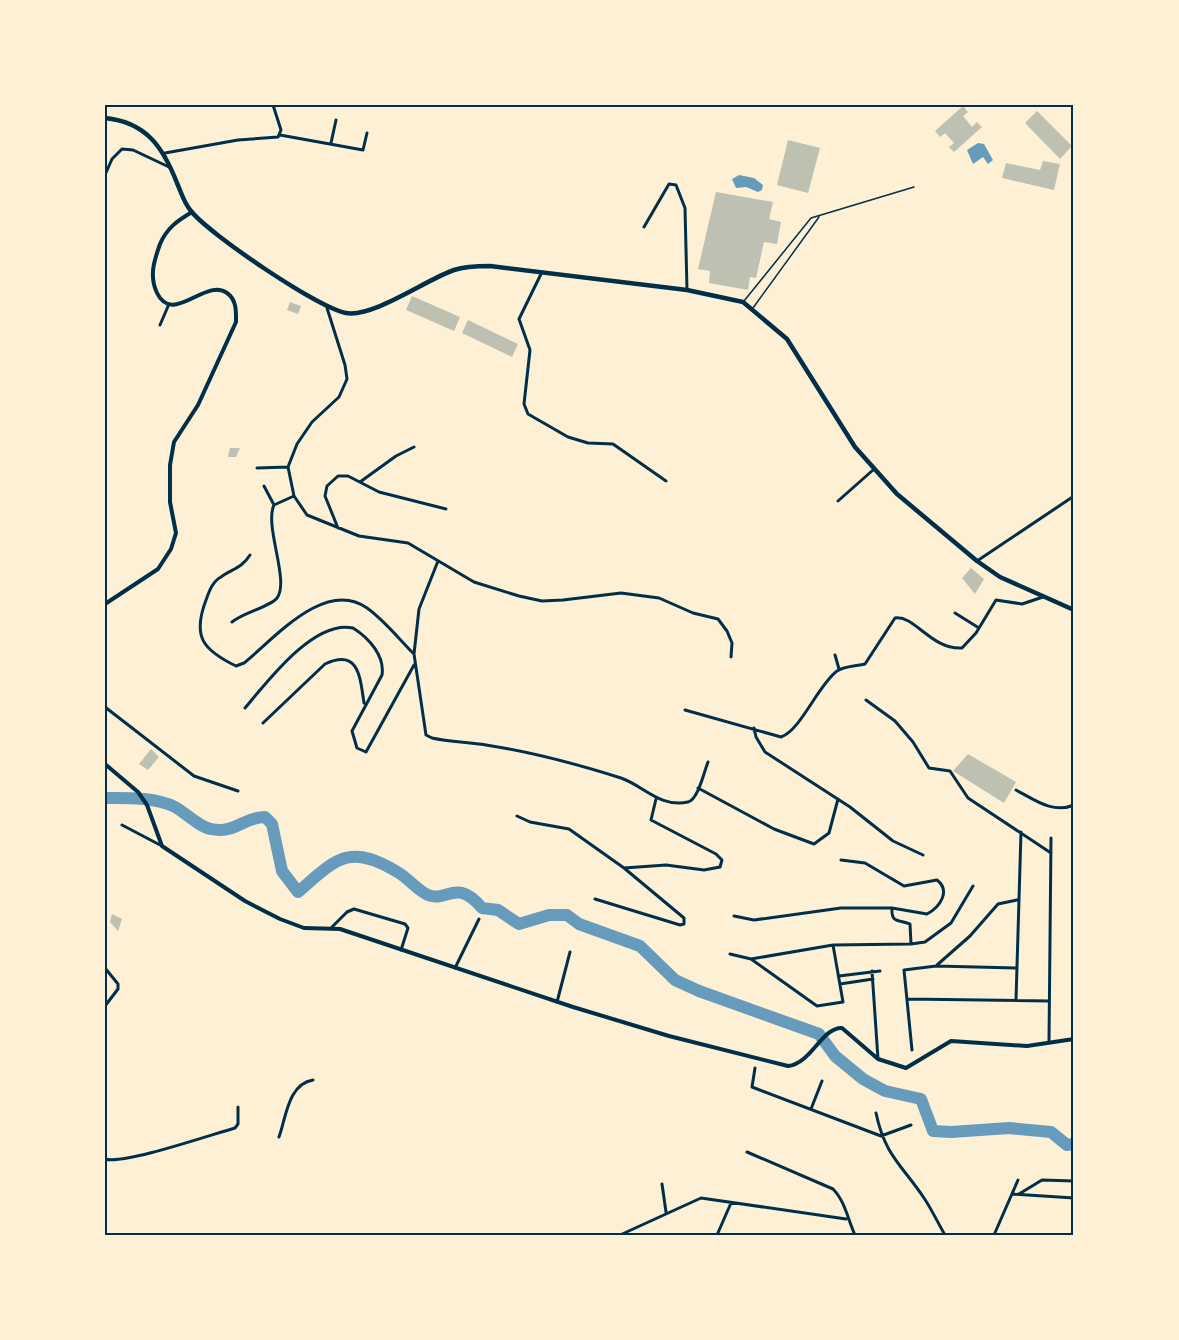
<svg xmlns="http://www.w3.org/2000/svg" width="1179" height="1340" font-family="'DejaVu Sans',sans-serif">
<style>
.water{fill:#669bbc}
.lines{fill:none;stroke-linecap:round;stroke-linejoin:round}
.river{stroke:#669bbc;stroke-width:12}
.building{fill:#bec0b2}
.service{stroke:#003049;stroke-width:1.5}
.minor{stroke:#003049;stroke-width:3}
.tertiary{stroke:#003049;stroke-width:4}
.primary{stroke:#003049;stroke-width:4.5}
.neatline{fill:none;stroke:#003049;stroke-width:2}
</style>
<rect width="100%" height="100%" fill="#fdf0d5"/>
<path class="water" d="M978,143L984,144L993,160L988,164L983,157L973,164L967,150Z
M739,175L754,178L763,185L762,190L758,192L746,187L736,188L732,179Z"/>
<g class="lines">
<path class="river" d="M105,798C127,798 155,797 175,807C186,813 199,827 211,829C235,834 244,817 265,817L272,824L282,871L298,892C336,859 349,842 399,873C409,879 417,890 428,895C447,903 456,877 482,908L498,910L519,924L549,915H567L579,924L640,946L675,980L699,991L819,1034L835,1056L863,1079L885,1091L921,1099L933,1131L951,1132L1009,1128L1051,1132L1067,1145L1074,1144"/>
</g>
<path class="building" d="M963,106L968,112L963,116L972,127L977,122L982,127L954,152L949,147L954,143L945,133L940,137L935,131Z
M1037,111L1072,146L1060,159L1025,123Z
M788,140L820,148L808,193L777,185Z
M1043,161L1060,164L1054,190L1002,178L1006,163L1040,170Z
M716,192L773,202L769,219L781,222L777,244L764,242L756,278L750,277L748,290L709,283L710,271L698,269Z
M412,296L460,317L454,331L406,310Z
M290,302L301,306L298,314L287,310Z
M468,320L518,344L512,357L462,333Z
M230,448H240L236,457H228Z
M971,568L984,579L975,594L962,578Z
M151,749L159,757L148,770L139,764Z
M968,754L1016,782L1004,803L953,771Z
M112,914L122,919L118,931L110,922Z"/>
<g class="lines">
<path class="service" d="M744,301L811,218L914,187
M753,308L819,217"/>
<path class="minor" d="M280,135L363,150L367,133
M331,143L336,120
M165,153L238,140L278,137L281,130L273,105
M105,175L112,159L122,149L133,150L169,167
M644,227L669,184L676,185L685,208L687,290
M542,272L519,319L530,350L524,404L528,414L568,437L588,443L613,444L666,481
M327,308L345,365L347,379L339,397L312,422L297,444L288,467L294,496L307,515L359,536L408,543L474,582L519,596L542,601L563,600L621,593L659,598L693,613L718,619L727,631L732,643L731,657
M160,325L169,304
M257,468L288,467
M360,482L396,456L414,447
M838,501L873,470
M274,505L294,496
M338,528L325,496L327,486L338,476H348L379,492L446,509
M250,555C242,568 232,569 221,577C212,582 209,592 206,600C192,637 203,650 236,666L244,663C274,639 325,578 367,608C384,620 399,639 413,653
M438,561L419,609L414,654L426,735L432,738C450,742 468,742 486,745C532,752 577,764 621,778C644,786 660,808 688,802C698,800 704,772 708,762
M977,561L1074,496
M955,613L979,628
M232,622C244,612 270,607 277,598C290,581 264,526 274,505L264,486
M835,655L839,669
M866,700L895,721L913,742L929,768L950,771L968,798L1051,853
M105,707L194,776L238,791
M245,708C267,682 314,619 353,628C369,638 385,656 382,675L352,731L357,748L366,752L414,665
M685,710L781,737C801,730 818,685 837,671C844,666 856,666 865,664L895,618C915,615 931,650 962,648L976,633L996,600L1022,604L1043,597
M263,723L325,664C359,648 360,677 364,703
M754,728L756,737L765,752L850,807L893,841L923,855
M698,788L774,829L814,844L829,833L838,799
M1016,790C1035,800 1053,814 1074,805
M517,816L530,822L569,829L624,868L666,865L704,870L720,867L722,860L716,854L651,820L656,799
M122,825L162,846
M595,899L680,925L684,924V918L624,868
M892,908C891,924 899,919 910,924L911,944
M734,916L754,920L841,908H892L927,914C940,907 951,891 937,880L904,886L865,863L841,860
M332,927L347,912L354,909L405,924L408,928L401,950
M730,954L751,959L817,1006L843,1002L833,945
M751,959L833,945L911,944L925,942L951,923L973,886
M937,965L970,936L998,904L1017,900
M105,968L118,984V989L105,1006
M455,968L479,919
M872,971L878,1059
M839,976L880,971
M840,984L873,979
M908,999L1049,1001
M1016,1000L1021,832
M557,1002L570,952
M1049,1042L1051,838
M912,1050L904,970L936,966L1016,968
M755,1068L752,1087L881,1136L911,1125
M811,1109L822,1081
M876,1113C885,1156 902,1165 924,1198C932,1210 938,1223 945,1235
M279,1137C286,1118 288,1084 313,1080
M747,1152L833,1189C845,1201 848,1220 855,1235
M105,1159C123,1165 210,1135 235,1128L238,1124V1107
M662,1184L666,1212
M1012,1194L1074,1198
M1019,1194L1042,1180L1074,1181
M620,1235L701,1198L846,1219
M717,1235L731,1203
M994,1235L1018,1180"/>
<path class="tertiary" d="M105,604L158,569L171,549L176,533L170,502V465L174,442L198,405L236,322C236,312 237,300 227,293C206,277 173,326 157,293C149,276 154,261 160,244C167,228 177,221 192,212
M105,764L138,792L147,805L162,846L245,901L280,919L304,928L340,929L573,1007L669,1036L788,1066C811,1064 822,1027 842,1028L878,1059L906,1068L951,1041L1027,1046L1074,1039"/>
<path class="primary" d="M105,118C146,122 163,147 177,183C181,192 184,203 191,211C209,234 318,308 346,313C373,318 427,279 454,270C466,266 478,266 490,266L687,290L743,302L787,339L855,447L897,494L977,561L1000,577L1074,610"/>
</g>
<rect width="1179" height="1340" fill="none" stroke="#fdf0d5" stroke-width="213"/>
<rect x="106" y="106" width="966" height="1128" class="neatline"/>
</svg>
